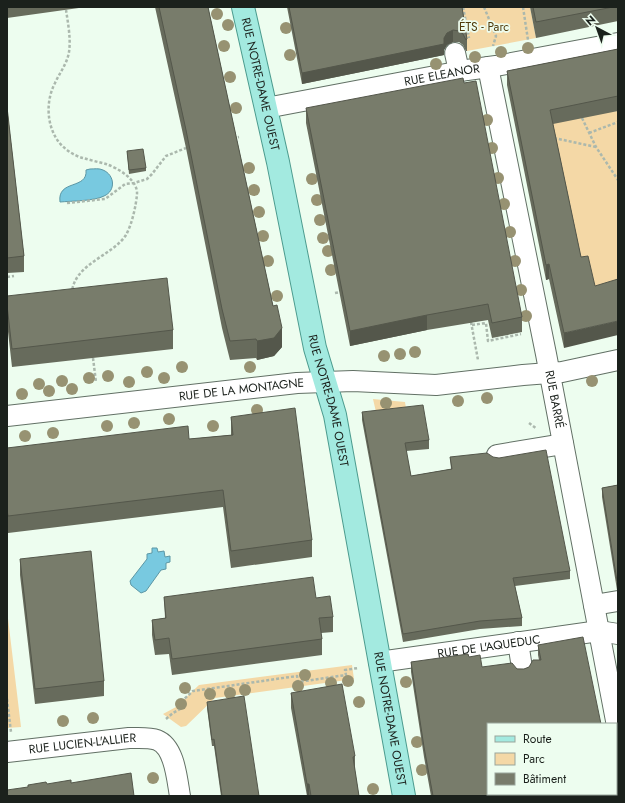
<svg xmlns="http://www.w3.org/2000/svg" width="625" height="803" font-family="Jost,sans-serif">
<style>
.green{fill:#f4d8a6}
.water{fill:#78c9e0;stroke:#5c97a5}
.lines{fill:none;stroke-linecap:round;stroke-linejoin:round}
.minor-casing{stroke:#627065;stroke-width:22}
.major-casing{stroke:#4c9b8e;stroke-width:24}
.path{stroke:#abb8ad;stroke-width:2.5;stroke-dasharray:3 2;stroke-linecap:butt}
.minor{stroke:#fff;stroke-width:20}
.major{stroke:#a3eae0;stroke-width:22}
.tree{fill:#979272}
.wall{fill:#676b5c}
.shaded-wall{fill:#54574b}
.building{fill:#787c6b;stroke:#54574b}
.labels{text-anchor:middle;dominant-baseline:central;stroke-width:3.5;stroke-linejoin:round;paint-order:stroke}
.park-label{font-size:12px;fill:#513b0b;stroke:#edfdef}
.street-label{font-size:12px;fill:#1b211c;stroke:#edfdef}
</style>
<rect width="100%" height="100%" fill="#edfdef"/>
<path class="green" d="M460,7H530L536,38L467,51Z
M618,111V294L598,300L581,272L550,116Z
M373,399L405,402L406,408L376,412Z
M7,610L21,727L7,728Z
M352,665L354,679L215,698L186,726L181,727L163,714L176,707L199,685Z"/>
<path class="water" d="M90,169C94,169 99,168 103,170C115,175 116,191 104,196C95,201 71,201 60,202C57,179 88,190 86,170Z
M152,548H157L158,552L164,551L165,557L170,556V562L166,563V569L161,570L146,591L141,593L131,585L130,581L147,559V554L152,553Z"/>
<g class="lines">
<defs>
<g id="minor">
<path d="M455,53L459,71"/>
<path id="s1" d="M488,67L546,354L618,731"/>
<path id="s2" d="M266,108L467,70L496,66L618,43"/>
<path id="s3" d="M7,416L297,383L353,381L436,385L523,375L562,372L618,360"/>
<path d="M497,455L563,444"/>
<path d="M594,605L618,601"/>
<path d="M518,642L522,668"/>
<path id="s4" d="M379,662L599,631L618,634"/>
<path id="s5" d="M7,752L129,738C138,738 149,737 157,740C175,747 177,780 180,796"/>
</g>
<g id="major">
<path id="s6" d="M243,7L278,162L315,348L335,415L404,796"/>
</g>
</defs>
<use href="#minor" class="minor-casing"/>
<use href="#major" class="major-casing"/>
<path class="path" d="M463,7L469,38
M484,7L496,36L493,46
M523,7L528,40
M66,10C68,23 71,39 69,52C67,64 60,72 55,83C46,100 46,124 58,141C63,148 74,156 83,158C90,160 98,162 106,164C118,168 138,180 137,194C136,206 132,224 126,235C112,256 76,263 72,291
M582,118L596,147L618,180
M589,133L618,122
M233,138L239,137
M554,138L596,147
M67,203L105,199L125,184L134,183L147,179L152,174L166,156L186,148
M7,277L14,276
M335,293L340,292
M471,322L478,360
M472,325L486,323L488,341L521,334
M93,358L96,382
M529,423L537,429
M7,699L11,732
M166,719L173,713L182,708L183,700L193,691L297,676L298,682L346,675L345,670L358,668"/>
<use href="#minor" class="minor"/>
<use href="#major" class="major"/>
</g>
<g class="tree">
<circle cx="217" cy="14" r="6"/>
<circle cx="228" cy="25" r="6"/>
<circle cx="286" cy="28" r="6"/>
<circle cx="224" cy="46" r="6"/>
<circle cx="528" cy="48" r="6"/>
<circle cx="501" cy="52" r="6"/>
<circle cx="290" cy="55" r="6"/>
<circle cx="475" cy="57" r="6"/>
<circle cx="436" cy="64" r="6"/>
<circle cx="230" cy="77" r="6"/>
<circle cx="236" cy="108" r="6"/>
<circle cx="487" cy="120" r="6"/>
<circle cx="492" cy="148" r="6"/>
<circle cx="249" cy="168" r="6"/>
<circle cx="498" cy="178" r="6"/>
<circle cx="312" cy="179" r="6"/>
<circle cx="254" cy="190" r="6"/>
<circle cx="317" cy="200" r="6"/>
<circle cx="504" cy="204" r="6"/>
<circle cx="259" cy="212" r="6"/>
<circle cx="320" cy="220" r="6"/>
<circle cx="510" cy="232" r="6"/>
<circle cx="263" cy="236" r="6"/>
<circle cx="323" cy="238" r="6"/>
<circle cx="328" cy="251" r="6"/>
<circle cx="268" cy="261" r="6"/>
<circle cx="515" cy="261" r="6"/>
<circle cx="331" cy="270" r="6"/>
<circle cx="521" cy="290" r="6"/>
<circle cx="277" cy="296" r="6"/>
<circle cx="526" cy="316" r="6"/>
<circle cx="415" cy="352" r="6"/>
<circle cx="400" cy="354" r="6"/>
<circle cx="384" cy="356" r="6"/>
<circle cx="182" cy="367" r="6"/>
<circle cx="250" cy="367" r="6"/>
<circle cx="147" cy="372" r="6"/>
<circle cx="108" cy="376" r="6"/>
<circle cx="89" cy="378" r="6"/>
<circle cx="164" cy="378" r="6"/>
<circle cx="62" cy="381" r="6"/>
<circle cx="592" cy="381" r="6"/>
<circle cx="129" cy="382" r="6"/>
<circle cx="39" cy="384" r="6"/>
<circle cx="72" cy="389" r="6"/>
<circle cx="49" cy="391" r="6"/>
<circle cx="22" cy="394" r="6"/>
<circle cx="487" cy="398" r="6"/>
<circle cx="458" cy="401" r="6"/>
<circle cx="386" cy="403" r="6"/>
<circle cx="257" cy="410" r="6"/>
<circle cx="169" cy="419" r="6"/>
<circle cx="134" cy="423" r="6"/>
<circle cx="107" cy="426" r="6"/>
<circle cx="213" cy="426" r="6"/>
<circle cx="53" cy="433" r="6"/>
<circle cx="25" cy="436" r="6"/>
<circle cx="305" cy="675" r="6"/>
<circle cx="348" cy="681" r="6"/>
<circle cx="406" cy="682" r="6"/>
<circle cx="331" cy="683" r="6"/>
<circle cx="298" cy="686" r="6"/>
<circle cx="185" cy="688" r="6"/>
<circle cx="245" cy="690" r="6"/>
<circle cx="230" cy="693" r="6"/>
<circle cx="210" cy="694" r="6"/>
<circle cx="359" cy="702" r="6"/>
<circle cx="181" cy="704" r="6"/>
<circle cx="93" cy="718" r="6"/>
<circle cx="63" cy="721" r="6"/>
<circle cx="417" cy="742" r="6"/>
<circle cx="422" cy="770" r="6"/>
<circle cx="153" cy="778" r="6"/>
<circle cx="373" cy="789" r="6"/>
</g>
<path class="wall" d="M7,7H86L7,18Z
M155,7H208L282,347L274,356L257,360L256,358L230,360L222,328L186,148Z
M287,7H462L467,39V51H466L463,45L459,42H453L447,45L444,50V55L302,84Z
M530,7H618V21L536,38Z
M618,49V111L553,124L581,257L564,348L549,279L546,280L507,85V71Z
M7,107L24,256V272L7,273Z
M306,108L522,317V332L492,338L488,320L427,330L350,346L306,123Z
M127,151L146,168V171L129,174Z
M7,296L173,330V349L12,367L7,323Z
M362,412L429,440V449L406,451L411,476L451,469L450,457L570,571V579L515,586L522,618V626L480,629L403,642L362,420Z
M231,417L312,540V557L231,568L223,507L8,533L7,527V448L189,439L231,435Z
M618,485V590H617L602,497V488Z
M20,559L104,681V696L35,704L20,575Z
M164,597L316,598L333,617V632L321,633L322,639V655L172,675L169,654L155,655L152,635V620L165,618Z
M538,645L616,796H431L424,757L411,672V662L469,657L482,667L524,669L529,667L539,660L538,655Z
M291,693L355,756V771L359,796H307L291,708Z
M207,702L259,796H221L214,746H212L207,708Z"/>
<path class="shaded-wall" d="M453,30V42L447,45L444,50V55L302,84V73L444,38L447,33Z
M549,264V279L546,280V265Z
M427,315V330L350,346V331Z
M618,321V335L564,348V333Z
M282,328V347L274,356L257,360V341Z
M307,784H309V796H307Z"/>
<path class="building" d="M159,7H208L273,306L277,305L282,328L274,338L257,341L256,339L230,341L222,309L186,130Z
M289,7H462L467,39L466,40L463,34L459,31L453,30L447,33L444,38V44L302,73Z
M533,7H613L536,22Z
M618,49V96L550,110L581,257L588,256L595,286L618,279V321L564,333L549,264L546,265L507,71Z
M463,78L464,83L476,81L522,317L492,323L488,304L427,315L350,331L306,108Z
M7,107L24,256L7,258Z
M143,149L146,168L129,170L127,151Z
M167,278L173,330L12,349L7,305V296Z
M423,405L429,440L405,443L411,476L452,469L450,457L487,453L493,457L499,458L546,450L570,571L513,578L522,618L480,621L403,634L362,412Z
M295,408L312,540L231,551L223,490L8,516L7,510V448L188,426L189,439L233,435L231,417Z
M618,485V581H617L602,488Z
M91,551L104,681L35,689L20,559Z
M313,577L316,598L330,596L333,617L319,618L322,639L172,659L169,638L155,640L152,620L166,618L164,597Z
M583,637L601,724H488V794H615L616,796H433L424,747L411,662L468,654L469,657L480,655L482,667L512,663L517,669H524L529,667L533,660H541L538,645Z
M342,684L355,756L353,757L359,796H311L309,784H307L291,693Z
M244,696L259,796H222L214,739L212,740L207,702Z
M131,773L134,796H7V790L28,787V785L46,782L47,784L71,780V783Z"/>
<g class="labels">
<g class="park-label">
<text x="484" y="27">ÉTS - Parc</text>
</g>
<g class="street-label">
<text stroke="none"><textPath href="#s2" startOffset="179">RUE ELEANOR</textPath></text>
<text stroke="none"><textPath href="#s6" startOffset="79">RUE NOTRE-DAME OUEST</textPath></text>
<text stroke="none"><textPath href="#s3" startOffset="236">RUE DE LA MONTAGNE</textPath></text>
<text stroke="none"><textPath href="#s1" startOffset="339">RUE BARRÉ</textPath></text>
<text stroke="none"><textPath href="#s6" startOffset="403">RUE NOTRE-DAME OUEST</textPath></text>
<text stroke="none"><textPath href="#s4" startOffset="111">RUE DE L'AQUEDUC</textPath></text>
<text stroke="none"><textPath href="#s6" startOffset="727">RUE NOTRE-DAME OUEST</textPath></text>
<text stroke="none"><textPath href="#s5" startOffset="76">RUE LUCIEN-L'ALLIER</textPath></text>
</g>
</g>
<rect width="625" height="803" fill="none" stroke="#1b211c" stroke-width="16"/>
<rect x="487" y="723" width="130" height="72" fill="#edfdef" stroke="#99a59b"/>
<rect x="495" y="736" width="20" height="6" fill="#a3eae0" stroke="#99a59b"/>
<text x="523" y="743" font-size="12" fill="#1b211c">Route</text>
<rect x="495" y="753" width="20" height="12" fill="#f4d8a6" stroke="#99a59b"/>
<text x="523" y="763" font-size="12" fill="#1b211c">Parc</text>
<rect x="495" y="773" width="20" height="12" fill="#787c6b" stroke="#99a59b"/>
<text x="523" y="783" font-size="12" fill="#1b211c">Bâtiment</text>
<g transform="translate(597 28) rotate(319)" stroke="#edfdef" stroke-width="3" paint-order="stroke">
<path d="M0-3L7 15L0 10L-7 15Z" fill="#1b211c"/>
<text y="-6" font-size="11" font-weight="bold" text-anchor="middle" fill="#1b211c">N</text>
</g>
</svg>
